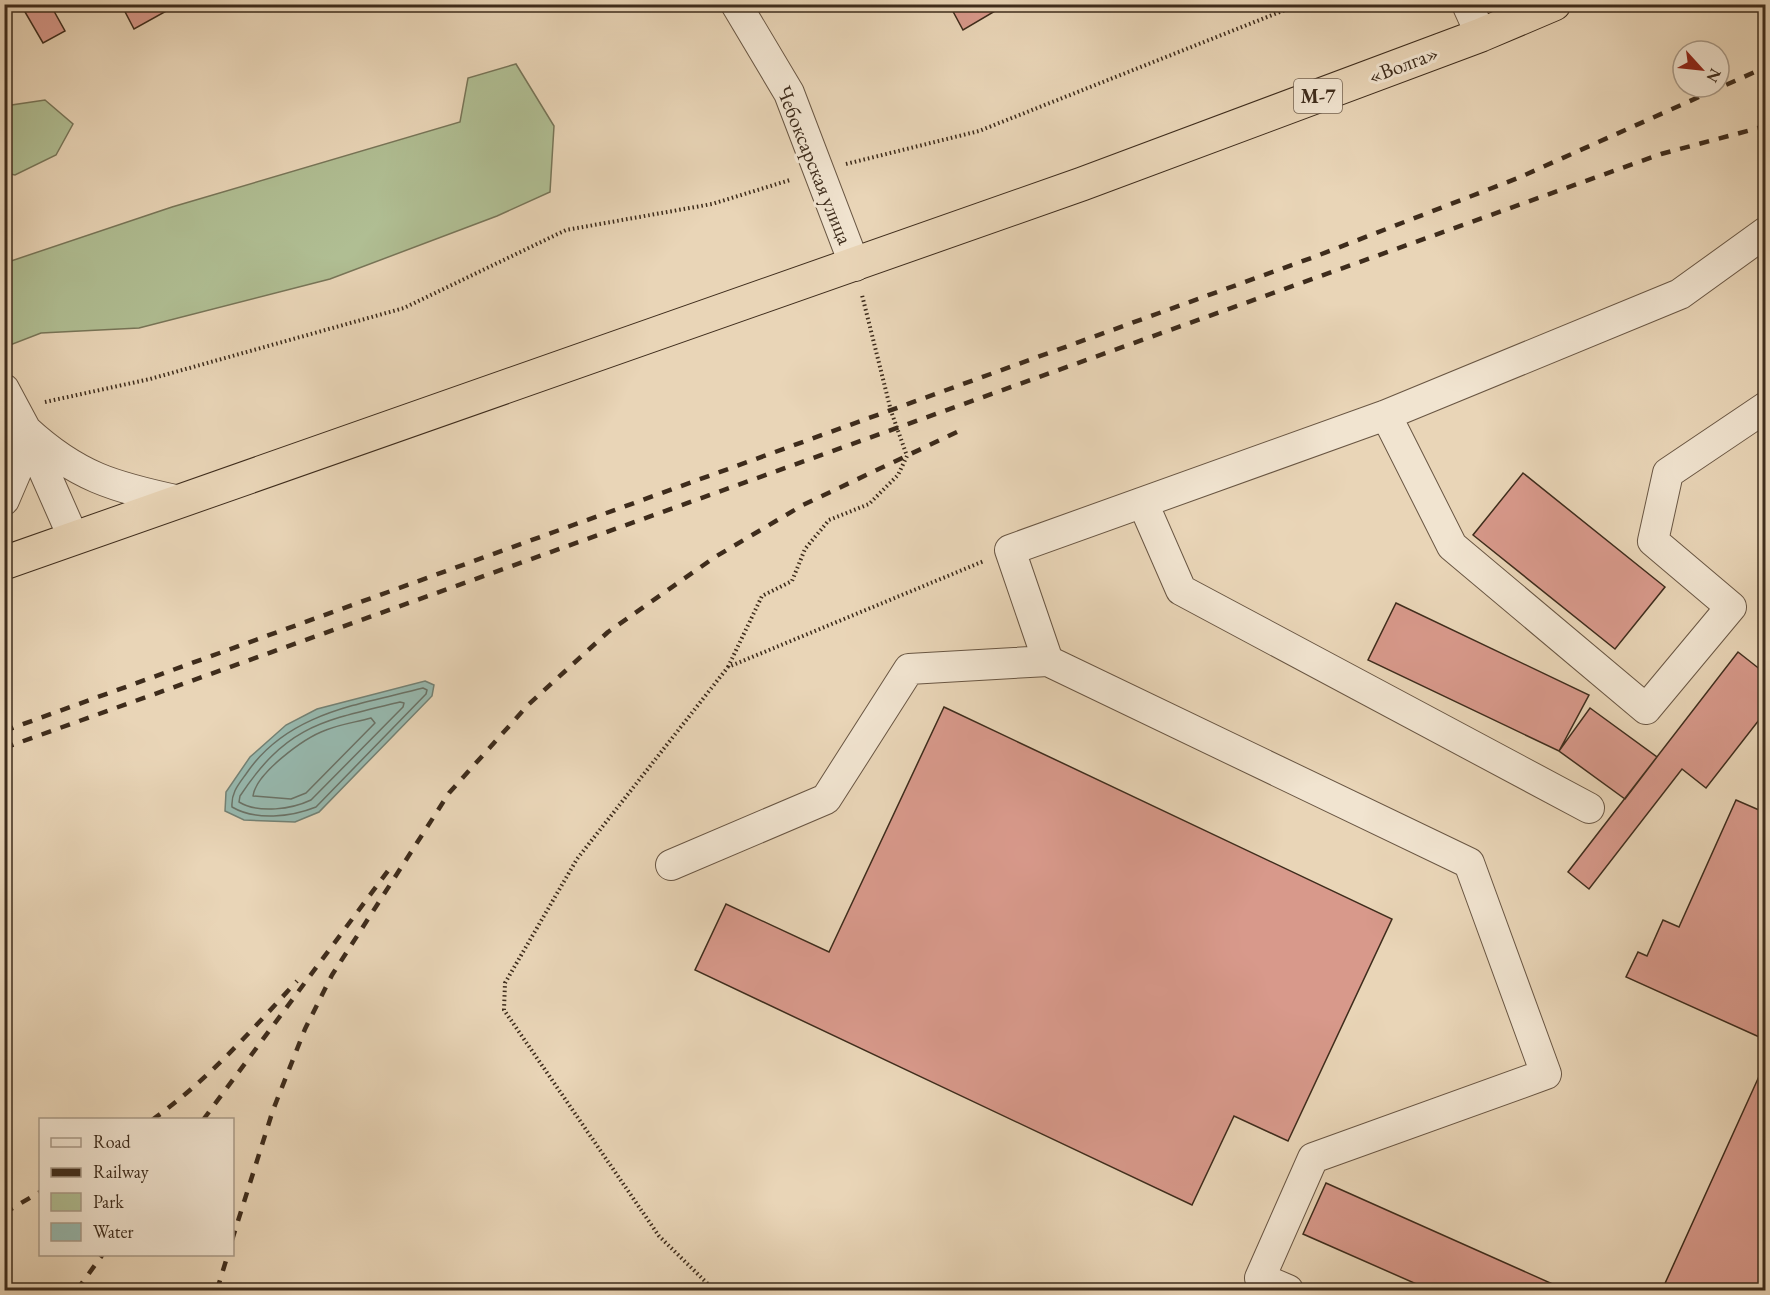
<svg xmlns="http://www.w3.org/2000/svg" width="1770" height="1295" font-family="'EB Garamond',serif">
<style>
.green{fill:#b0be93;stroke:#777558;stroke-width:1.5}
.water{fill:#97b9af;stroke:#738174;stroke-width:1.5}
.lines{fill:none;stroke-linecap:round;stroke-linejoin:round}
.shore{stroke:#6a7266;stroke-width:1.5}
.building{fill:#d8998b;stroke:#3e2c1c;stroke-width:1.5}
.minor-casing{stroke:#695643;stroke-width:32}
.highway-casing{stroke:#3e2c1c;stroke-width:35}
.path{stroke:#3e2c1c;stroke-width:4;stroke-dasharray:1.5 3;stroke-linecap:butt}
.minor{stroke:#f1e4d0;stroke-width:30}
.highway{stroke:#e9d5b7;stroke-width:33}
.rail{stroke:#3e2c1c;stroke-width:4.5;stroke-dasharray:10 10;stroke-linecap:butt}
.labels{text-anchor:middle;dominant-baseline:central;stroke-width:6;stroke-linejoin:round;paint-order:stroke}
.shield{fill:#f1e4d0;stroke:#746352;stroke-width:1.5}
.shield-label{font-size:20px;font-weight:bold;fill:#3e2c1c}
.street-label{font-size:21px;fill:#3e2c1c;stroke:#f1e4d0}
</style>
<rect width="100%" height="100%" fill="#e9d5b7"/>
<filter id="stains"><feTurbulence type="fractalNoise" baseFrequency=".00333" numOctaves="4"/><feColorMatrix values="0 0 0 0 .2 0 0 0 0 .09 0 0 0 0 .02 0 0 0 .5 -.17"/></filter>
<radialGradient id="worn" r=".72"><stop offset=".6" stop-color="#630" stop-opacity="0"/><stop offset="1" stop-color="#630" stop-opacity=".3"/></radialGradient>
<path class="green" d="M516,64L554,126L550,192L497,216L330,279L139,328L41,333L5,347V263L172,207L460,122L468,78Z
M45,100L73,124L56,155L15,175L5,173V106Z"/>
<path class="water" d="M425,681L434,685L432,696L319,812L295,822L244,820L225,811L226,792L250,757L286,725L317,709Z"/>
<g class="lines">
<path class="shore" d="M423,688L427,690L426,694L316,807C291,817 256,821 232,807C231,793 238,785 246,774C287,713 357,705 423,688Z
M400,702L404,703L403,707L311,800C292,809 259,814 239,802L240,796C287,725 322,721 400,702Z
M371,718L375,723L306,793L291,799L253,796C256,773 304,738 326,730C341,724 357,722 371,718Z"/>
</g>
<path class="building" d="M38,4H50L65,31L43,43L25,12Z
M121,4H179L134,29Z
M949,4H1007L963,30Z
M1523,473L1665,587L1615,649L1473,535Z
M1396,603L1589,695L1559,751L1368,660Z
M1738,652L1766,674V711L1706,788L1682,769L1589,889L1568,872Z
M944,707L1392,919L1288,1141L1234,1116L1192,1205L695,970L726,904L829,952Z
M1590,708L1657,757L1625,799L1559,751Z
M1736,800L1766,813V1040L1626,977L1638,952L1647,956L1663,920L1679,927Z
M1766,1061V1290H1662Z
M1326,1183L1566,1290H1430L1303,1234Z"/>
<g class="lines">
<defs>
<path id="minor" d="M736,4L789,93L855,266
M1467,4L1481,35
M4,389L26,430L74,539
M1386,415L1452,546L1646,709L1731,607L1653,541L1668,473L1766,407
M26,430C77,477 114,487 180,501
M4,500L16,472L26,430
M1143,503L1181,590L1589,808
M671,865L826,799L909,669L1048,661
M1288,1290L1260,1278L1313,1158L1546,1074L1469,863L1048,661L1010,550L1386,415L1680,294L1766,232"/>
<path id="highway" d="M4,563L1082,184L1481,35L1554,4"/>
</defs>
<use href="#minor" class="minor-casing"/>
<use href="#highway" class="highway-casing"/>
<path class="path" d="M846,164L979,131L1300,4
M45,402L150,379L404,308L566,230L712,204L790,180
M728,667L762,596L792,581L805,549L829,520L869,504L898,475L907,456L891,411L862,295
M714,1290L659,1236L504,1010L505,983L577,859L728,667L984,561"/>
<use href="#minor" class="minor"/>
<use href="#highway" class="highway"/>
<path class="rail" d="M4,731L1314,257L1518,178L1766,67
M4,748L1661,154L1766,126
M152,1120C207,1081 252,1030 297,981
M203,1120L393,864
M4,1213L40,1192
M232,1240L273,1110L305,1029L332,975L449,793L528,705L608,632L715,557L803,505L959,431
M77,1290L103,1254
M217,1290L228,1254"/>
</g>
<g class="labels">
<rect class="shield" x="1294" y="79" width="48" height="34" rx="4.5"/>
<g class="shield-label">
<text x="1318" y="96">М-7</text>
</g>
<g class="street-label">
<text transform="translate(1403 64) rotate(-21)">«Волга»</text>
<text transform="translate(815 165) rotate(68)">Чебоксарская улица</text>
</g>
</g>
<rect width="1770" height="1295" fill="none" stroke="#e9d5b7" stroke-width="24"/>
<rect x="6" y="6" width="1758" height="1283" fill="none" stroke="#3e2c1c" stroke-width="3"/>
<rect x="12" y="12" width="1746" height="1271" fill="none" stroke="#3e2c1c" stroke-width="1.5"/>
<rect x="39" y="1118" width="195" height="138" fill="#f1e4d0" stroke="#a99a88" stroke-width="1.5"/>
<rect x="51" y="1138" width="30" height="9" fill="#f1e4d0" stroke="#a99a88" stroke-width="1.5"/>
<text x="93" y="1148" font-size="18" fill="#3e2c1c">Road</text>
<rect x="51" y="1168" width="30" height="9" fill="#3e2c1c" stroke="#a99a88" stroke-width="1.5"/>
<text x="93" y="1178" font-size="18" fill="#3e2c1c">Railway</text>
<rect x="51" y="1193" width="30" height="18" fill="#b0be93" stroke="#a99a88" stroke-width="1.5"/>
<text x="93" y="1208" font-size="18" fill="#3e2c1c">Park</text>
<rect x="51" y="1223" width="30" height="18" fill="#97b9af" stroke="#a99a88" stroke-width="1.5"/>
<text x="93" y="1238" font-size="18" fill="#3e2c1c">Water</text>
<g transform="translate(1701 69) rotate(117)"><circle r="28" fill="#f1e4d0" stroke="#a99a88" stroke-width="1.5"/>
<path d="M0-4.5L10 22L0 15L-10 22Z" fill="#8f2418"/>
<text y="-9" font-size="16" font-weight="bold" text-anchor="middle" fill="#3e2c1c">N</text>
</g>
<rect width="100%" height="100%" filter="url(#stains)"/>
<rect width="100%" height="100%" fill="url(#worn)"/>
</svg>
